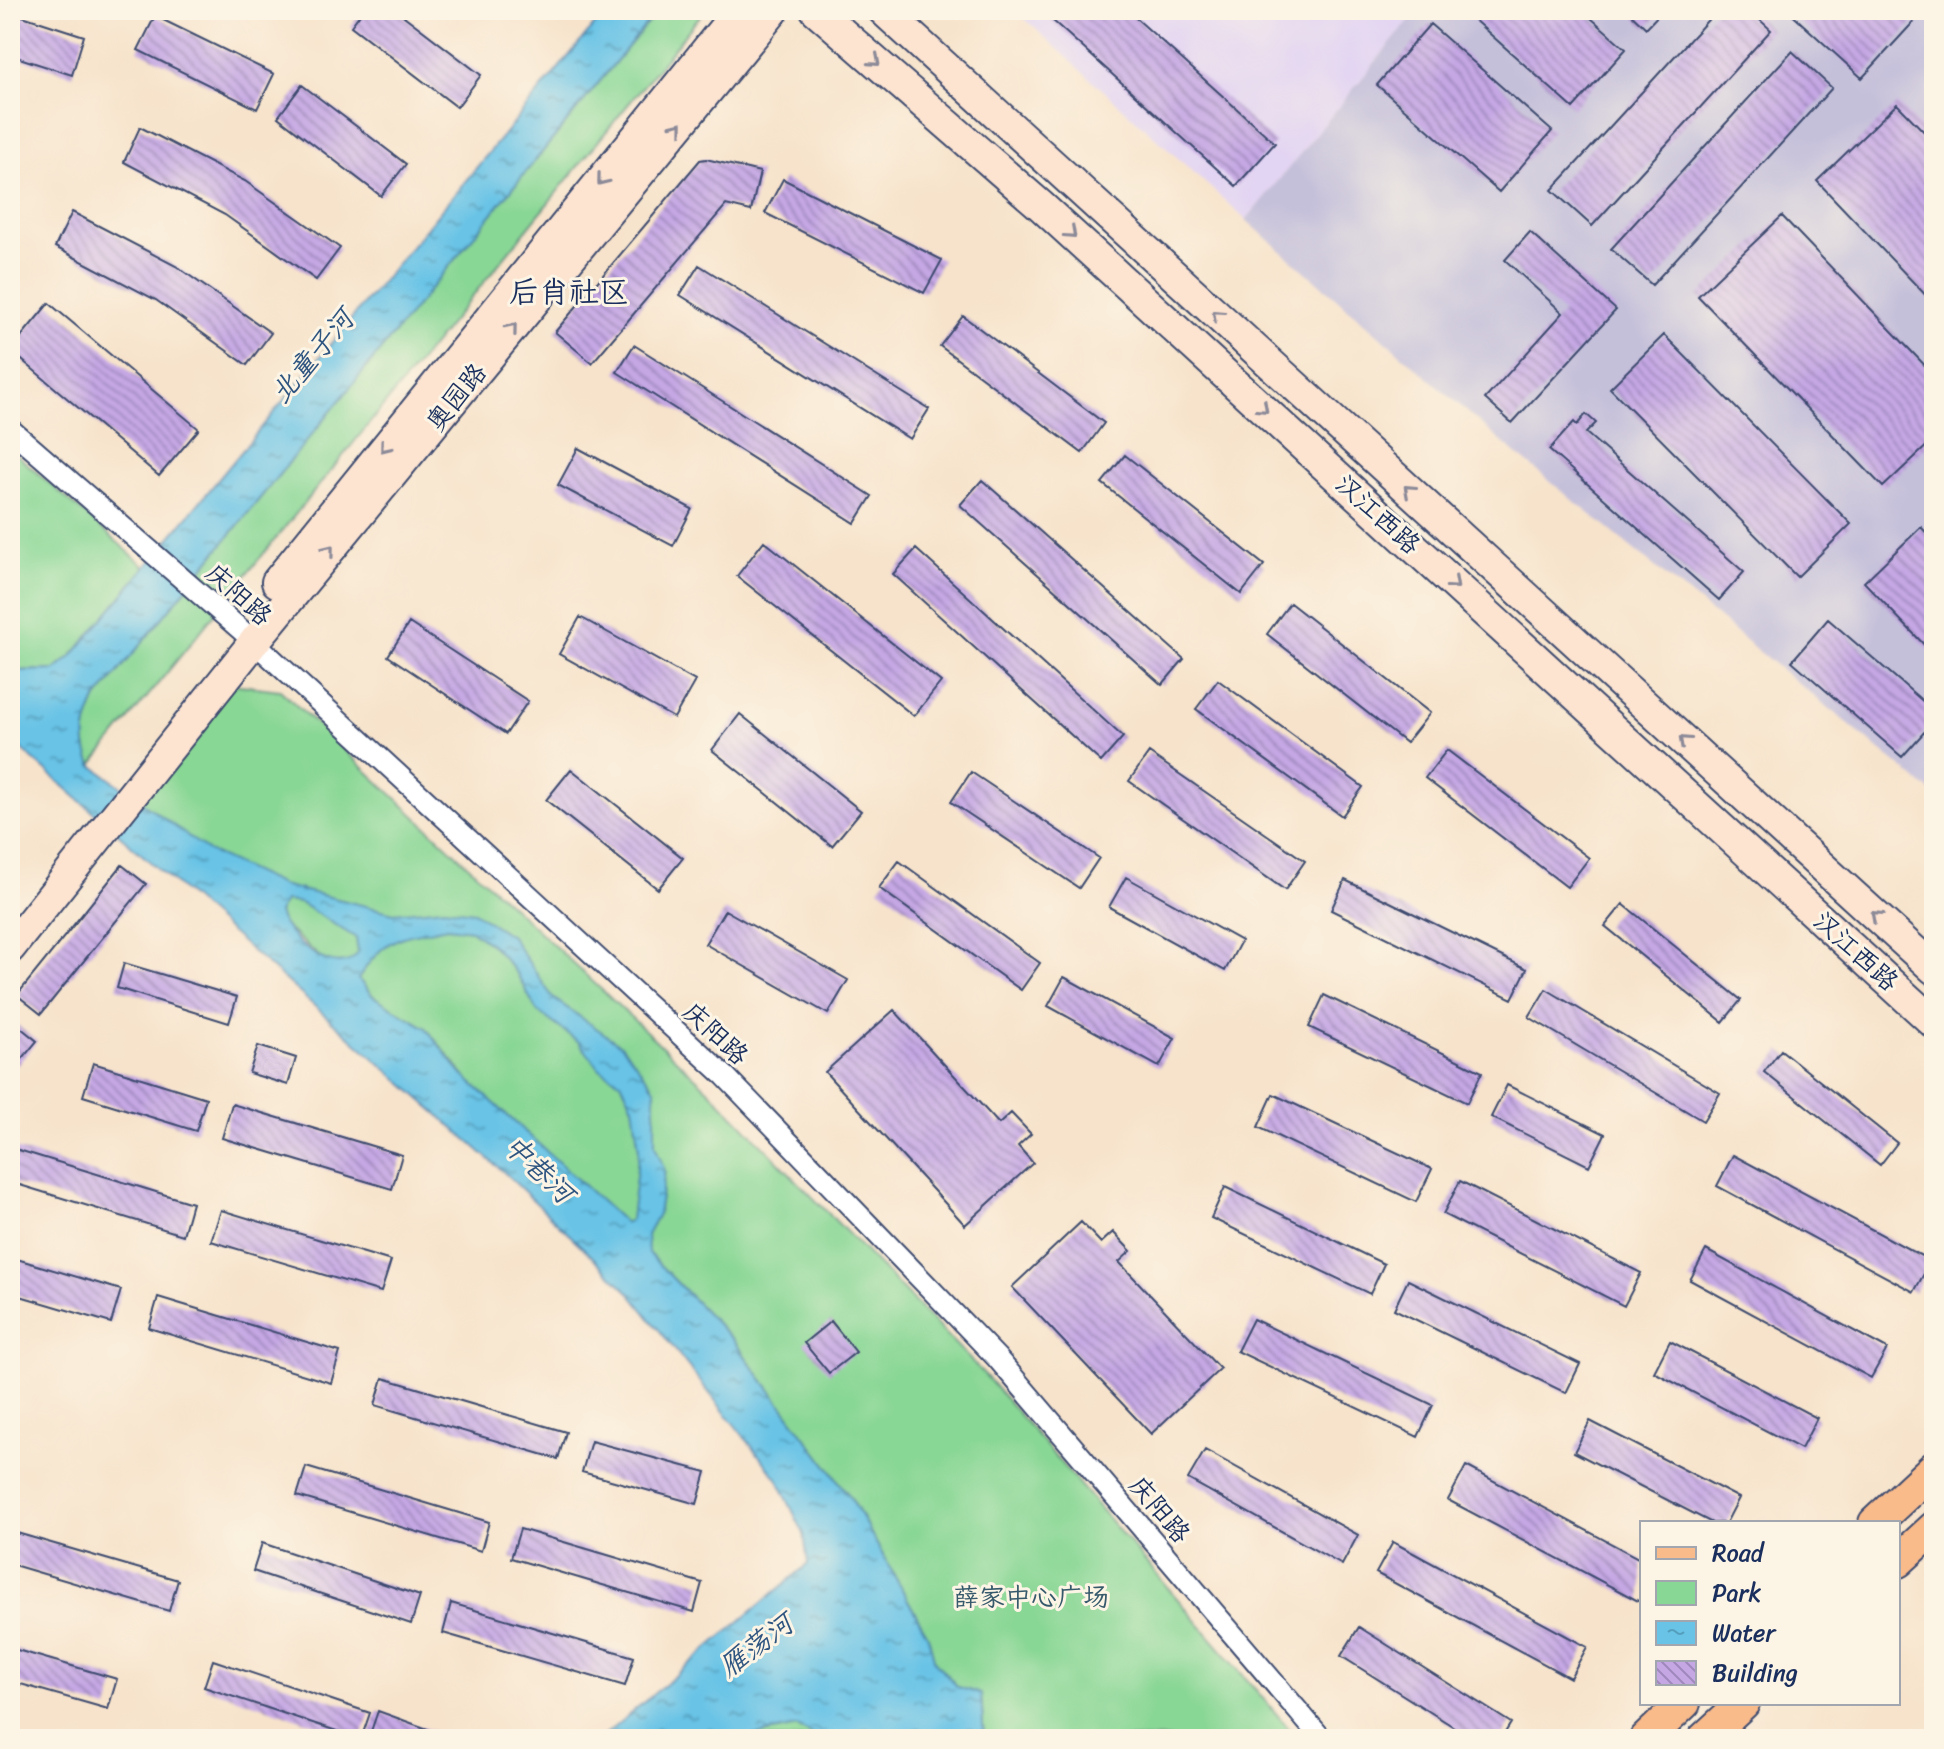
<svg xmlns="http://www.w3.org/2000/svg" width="1944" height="1749" font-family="Sriracha,'LXGW WenKai TC',sans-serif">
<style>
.built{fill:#e2d4f3}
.industrial{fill:#c5c0da}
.park{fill:#89d795;stroke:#52837a;stroke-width:2}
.water{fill:url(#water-ripples);stroke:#4279a2;stroke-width:2;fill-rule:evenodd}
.building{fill:url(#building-back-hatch)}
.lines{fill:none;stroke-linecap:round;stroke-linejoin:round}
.street-casing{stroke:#3c4a6e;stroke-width:24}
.secondary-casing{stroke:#3c4a6e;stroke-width:34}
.primary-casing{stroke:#3c4a6e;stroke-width:36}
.street{stroke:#fff;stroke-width:20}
.secondary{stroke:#fde4d1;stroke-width:30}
.primary{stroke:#fabb8b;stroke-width:32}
.oneway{stroke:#8c8a98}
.labels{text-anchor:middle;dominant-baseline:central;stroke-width:6;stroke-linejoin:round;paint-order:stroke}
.street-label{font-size:26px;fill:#1b2f5e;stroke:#fcf5e5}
.park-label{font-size:26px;fill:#36596c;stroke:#fcf5e5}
.water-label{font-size:28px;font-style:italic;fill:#2e5480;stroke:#fcf5e5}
.quarter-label{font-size:30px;fill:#1b2f5e;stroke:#fcf5e5}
</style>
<defs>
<pattern id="water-ripples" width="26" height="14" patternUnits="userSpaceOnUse" patternTransform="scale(2)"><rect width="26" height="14" fill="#68c3e6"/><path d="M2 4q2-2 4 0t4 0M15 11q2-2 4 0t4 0" fill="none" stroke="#559fbe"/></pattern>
<pattern id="building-back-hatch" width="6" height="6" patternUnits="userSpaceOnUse" patternTransform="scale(2)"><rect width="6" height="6" fill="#c5a7e4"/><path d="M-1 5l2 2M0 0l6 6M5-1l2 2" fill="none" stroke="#9f88bc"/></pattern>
</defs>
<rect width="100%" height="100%" fill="#fcf5e5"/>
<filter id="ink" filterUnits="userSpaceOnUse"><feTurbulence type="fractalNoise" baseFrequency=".0125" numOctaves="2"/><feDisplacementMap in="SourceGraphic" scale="16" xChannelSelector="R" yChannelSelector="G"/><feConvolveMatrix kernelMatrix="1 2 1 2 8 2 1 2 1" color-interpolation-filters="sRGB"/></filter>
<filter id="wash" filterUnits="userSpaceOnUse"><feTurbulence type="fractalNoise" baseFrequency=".006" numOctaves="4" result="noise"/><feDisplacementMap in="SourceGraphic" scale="32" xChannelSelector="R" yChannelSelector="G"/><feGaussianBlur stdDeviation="1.8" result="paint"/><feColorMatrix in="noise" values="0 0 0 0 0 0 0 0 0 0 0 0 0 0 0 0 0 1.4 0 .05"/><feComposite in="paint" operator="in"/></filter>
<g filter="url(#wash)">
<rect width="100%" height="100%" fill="#f7e3cb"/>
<path class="built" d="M1015,10H1418L1246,220Z"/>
<path class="industrial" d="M1418,10H1934V794L1509,448L1246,220Z"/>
<path class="park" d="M658,10H698L700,16L92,765C81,740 85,723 97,698Z
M10,449L146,567L73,655L55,670L10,671Z
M232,684L280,690L710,1091L986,1376L1298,1739H984L981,1695L958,1687L934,1662L928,1636L851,1498L733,1340L648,1253L625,1224L467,1079L426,1028L373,996L358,979L326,962L138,800Z
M797,1727L822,1739H738Z"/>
<path class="water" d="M607,10H658L97,698C85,723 81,740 92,765L208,851L281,885L394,913L444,908L474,912L511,936L553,998L622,1046L655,1088V1145L665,1171L658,1215L647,1235L648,1253L733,1340L851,1498L928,1636L935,1662L958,1687L981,1694L984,1739H822L797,1727L738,1739H600L808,1564L804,1534L777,1478L628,1291L506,1174L10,739V671L55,670L73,655ZM285,901L300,903L356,938L358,953C337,983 285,937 278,913ZM447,927L471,930L494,947L517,974L537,1011L579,1042L600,1069L621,1082L633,1106L639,1150L631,1219L625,1223L460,1072L426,1028L373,996L358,979C386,935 398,938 447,927Z"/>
<g id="blocks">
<path class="building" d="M363,10H396L481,75L457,107L351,26Z
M1041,10H1127L1275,143L1236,186Z
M1463,10H1582L1626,49L1573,108Z
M1627,10H1663L1646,28Z
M1717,10H1749L1771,30L1592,226L1552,190Z
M1787,10H1912L1919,16L1862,78Z
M10,12L84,36L72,75L10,55Z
M155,16L274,74L257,109L138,50Z
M1430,24L1552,131L1499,192L1377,85Z
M1792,51L1832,88L1652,285L1611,249Z
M302,85L406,164L381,196L278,117Z
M1897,104L1934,142V304L1817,181Z
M140,127L245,181L340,248L316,280L225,215L124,162Z
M706,159L760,172L751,211L726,205L592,363L555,332L700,160Z
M783,179L942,260L924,293L765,213Z
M72,212L176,266L271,333L247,365L156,300L55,247Z
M1782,216L1934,375V439L1883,487L1698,296Z
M1530,232L1616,310L1512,423L1485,399L1563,313L1505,260Z
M699,265L929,409L910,439L680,295Z
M49,303L199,429L159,476L10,350Z
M963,316L1104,423L1082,453L940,346Z
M1664,335L1851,524L1797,577L1610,388Z
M634,345L872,496L855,523L617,372Z
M1586,414L1596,423L1586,433L1744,572L1719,600L1549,450L1574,422L1577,425Z
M578,448L692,509L673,546L558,485Z
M1125,455L1264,565L1241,594L1102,483Z
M982,480L1184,659L1162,685L960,505Z
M1921,527L1934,541V655L1864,582Z
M764,541L941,682L914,716L737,576Z
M916,549L1123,737L1101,762L893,574Z
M1290,603L1430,713L1406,743L1267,634Z
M580,617L695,681L674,718L559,654Z
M1828,619L1934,711V721L1902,757L1792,661Z
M409,623L528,701L506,734L388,656Z
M1218,680L1363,787L1342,816L1196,709Z
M740,714L861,811L832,846L712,750Z
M1447,750L1589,858L1567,887L1425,778Z
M1149,753L1305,861L1285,890L1129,781Z
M571,769L683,858L658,889L546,800Z
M971,772L1099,858L1079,888L951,802Z
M899,861L1040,963L1021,990L879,888Z
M122,865L146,884L41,1014L17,995Z
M1126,877L1241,941L1225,971L1109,907Z
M1345,880L1527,969L1512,999L1331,910Z
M1623,904L1741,1000L1723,1022L1605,926Z
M725,910L848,980L828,1014L705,944Z
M124,963L237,997L229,1023L117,988Z
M1064,977L1175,1038L1159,1067L1048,1006Z
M1546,989L1720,1093L1703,1121L1529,1017Z
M1324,995L1482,1072L1467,1103L1309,1027Z
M894,1010L999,1124L1011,1113L1031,1134L1018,1146L1033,1163L965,1225L825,1072Z
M10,1019L37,1041L10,1074Z
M258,1046L296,1058L288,1085L249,1073Z
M1781,1050L1897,1143L1880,1165L1764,1072Z
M93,1063L206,1098L196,1131L83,1096Z
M1507,1085L1605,1134L1589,1166L1491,1117Z
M1273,1094L1432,1169L1416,1202L1258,1127Z
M232,1104L402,1155L392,1189L222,1138Z
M12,1148L192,1203L183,1235L10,1182Z
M1733,1155L1931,1261L1914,1292L1717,1186Z
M1460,1181L1641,1273L1624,1306L1443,1214Z
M1225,1187L1384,1264L1370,1294L1211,1218Z
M221,1210L391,1261L381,1292L211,1241Z
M1081,1222L1101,1243L1113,1232L1131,1251L1119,1262L1220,1369L1151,1434L1012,1287Z
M1706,1250L1887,1349L1871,1378L1690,1280Z
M10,1257L121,1290L111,1323L10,1293Z
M1408,1280L1580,1364L1566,1393L1394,1309Z
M158,1297L340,1352L331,1383L149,1328Z
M1253,1319L1433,1405L1418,1437L1237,1351Z
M831,1321L856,1352L829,1373L804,1343Z
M1670,1341L1817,1418L1801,1449L1654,1372Z
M383,1378L566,1432L558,1459L375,1405Z
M1590,1421L1739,1498L1726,1523H1712L1574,1452Z
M591,1441L706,1472L697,1504L582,1472Z
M1205,1450L1358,1535L1342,1565L1188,1479Z
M1466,1466L1642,1560V1603L1448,1500Z
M306,1467L489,1522L481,1551L297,1496Z
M520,1529L702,1583L694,1612L511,1558Z
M10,1531L178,1580L169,1611L10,1564Z
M1393,1542L1587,1647L1570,1678L1376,1573Z
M262,1543L420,1596L411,1624L253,1571Z
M451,1603L634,1657L625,1686L443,1633Z
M1359,1627L1511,1723L1501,1739H1473L1341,1656Z
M10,1648L117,1679L108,1709L10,1681Z
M213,1660L370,1713L361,1739L204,1687Z
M378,1711L455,1739L369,1737Z"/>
</g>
</g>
<g filter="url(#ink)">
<use href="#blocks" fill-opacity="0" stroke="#3c4a6e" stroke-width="2"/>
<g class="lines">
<defs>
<path id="street" d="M10,429L240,629L725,1076L997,1358L1322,1739"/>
<path id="secondary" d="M816,10L1040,205L1934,1023
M883,10L1934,969
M277,582L739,10
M10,948L254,642L774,10"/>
<path id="primary" d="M1875,1523L1934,1468
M1898,1561L1934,1528
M1646,1739L1684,1703
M1704,1739L1743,1703"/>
</defs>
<use href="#street" class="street-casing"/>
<use href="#secondary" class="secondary-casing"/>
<use href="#primary" class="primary-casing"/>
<use href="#street" class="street"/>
<use href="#secondary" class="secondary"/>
<use href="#primary" class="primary"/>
</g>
<defs><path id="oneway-chevron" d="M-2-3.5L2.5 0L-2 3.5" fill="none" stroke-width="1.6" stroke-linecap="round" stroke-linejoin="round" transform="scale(2)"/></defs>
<g class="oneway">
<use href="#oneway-chevron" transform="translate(875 61) rotate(41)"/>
<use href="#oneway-chevron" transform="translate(678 127) rotate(-51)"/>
<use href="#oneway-chevron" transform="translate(602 180) rotate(129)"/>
<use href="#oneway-chevron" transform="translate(1071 233) rotate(42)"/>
<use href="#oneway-chevron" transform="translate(1217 315) rotate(-138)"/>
<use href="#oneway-chevron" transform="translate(512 328) rotate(-51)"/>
<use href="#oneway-chevron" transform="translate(1263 408) rotate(42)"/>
<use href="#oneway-chevron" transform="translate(385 447) rotate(129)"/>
<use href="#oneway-chevron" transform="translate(1409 490) rotate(-138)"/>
<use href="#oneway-chevron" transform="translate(329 550) rotate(-51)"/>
<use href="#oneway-chevron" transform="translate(1454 584) rotate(42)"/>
<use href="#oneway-chevron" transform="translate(1684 741) rotate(-138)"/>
<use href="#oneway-chevron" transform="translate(1876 916) rotate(-138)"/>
</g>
</g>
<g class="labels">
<g class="street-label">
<text transform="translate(456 397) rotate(-51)">奥园路</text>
<text transform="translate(1378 514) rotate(42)">汉江西路</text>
<text transform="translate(239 594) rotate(42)">庆阳路</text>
<text transform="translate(1856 951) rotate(42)">汉江西路</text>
<text transform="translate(716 1033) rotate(43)">庆阳路</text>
<text transform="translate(1160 1509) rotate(50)">庆阳路</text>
</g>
<g class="park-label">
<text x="1031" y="1597">薛家中心广场</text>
</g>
<g class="water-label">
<text transform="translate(312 356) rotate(-50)">北童子河</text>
<text transform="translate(539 1169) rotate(44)">中巷河</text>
<text transform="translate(756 1645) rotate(-37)">雁荡河</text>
</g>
<g class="quarter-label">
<text x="569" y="292">后肖社区</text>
</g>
</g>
<rect width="1944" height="1749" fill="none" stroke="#fcf5e5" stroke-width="40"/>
<rect x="1640" y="1521" width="260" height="184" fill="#fcf5e5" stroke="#a2a6af" stroke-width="2"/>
<rect x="1656" y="1547" width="40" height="12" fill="#fabb8b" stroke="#a2a6af" stroke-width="2"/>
<text x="1712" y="1561" font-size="24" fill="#1b2f5e">Road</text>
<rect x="1656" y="1581" width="40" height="24" fill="#89d795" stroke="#a2a6af" stroke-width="2"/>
<text x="1712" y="1601" font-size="24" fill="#1b2f5e">Park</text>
<rect x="1656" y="1621" width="40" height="24" fill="url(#water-ripples)" stroke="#a2a6af" stroke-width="2"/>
<text x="1712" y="1641" font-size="24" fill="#1b2f5e">Water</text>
<rect x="1656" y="1661" width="40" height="24" fill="url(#building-back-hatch)" stroke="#a2a6af" stroke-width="2"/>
<text x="1712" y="1681" font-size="24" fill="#1b2f5e">Building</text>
</svg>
